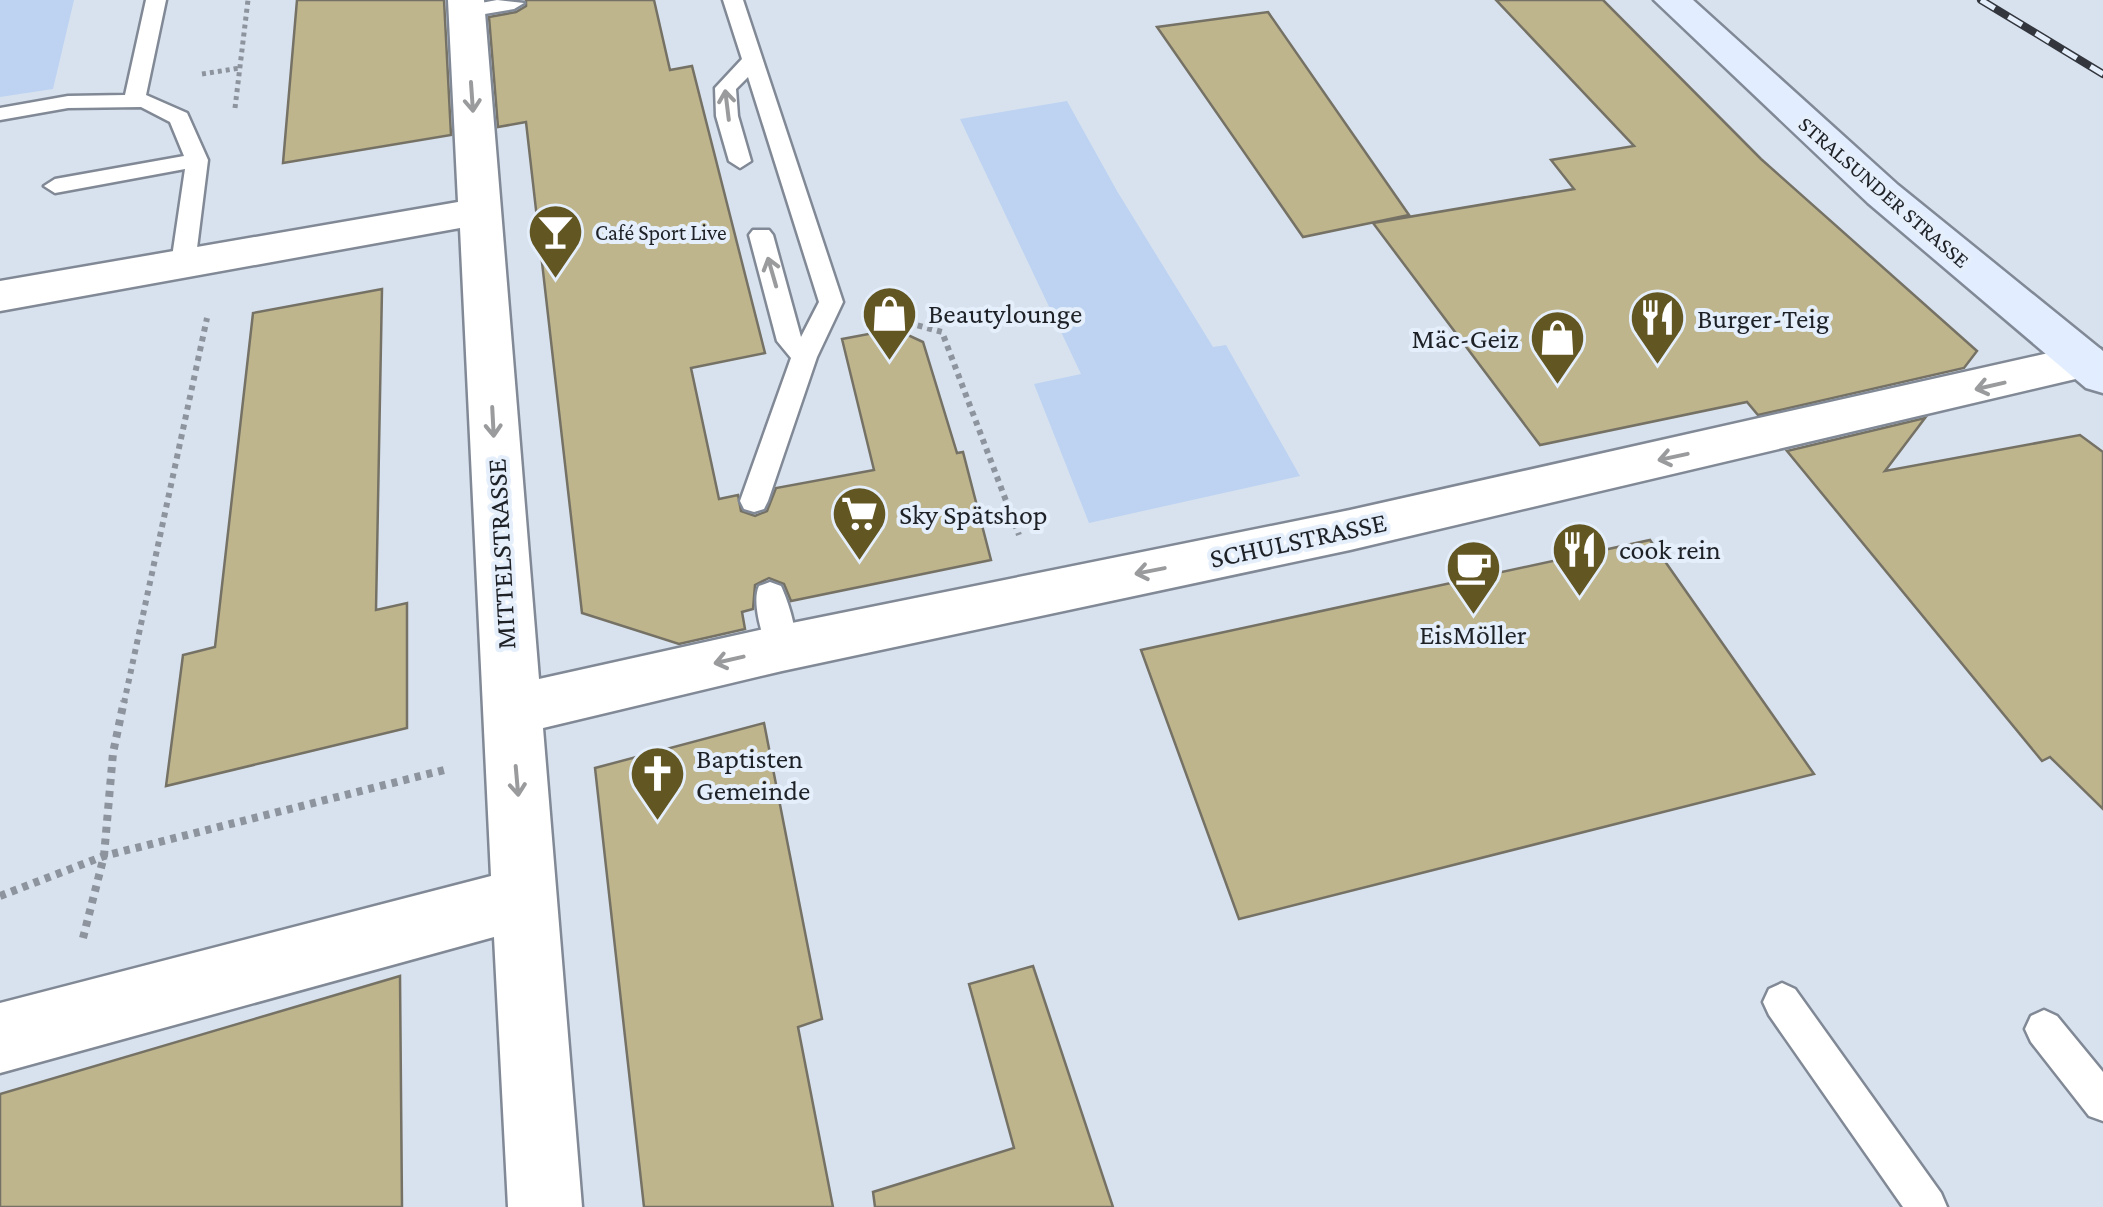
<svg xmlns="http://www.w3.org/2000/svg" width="2103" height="1207" font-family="'Crimson Pro',serif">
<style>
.green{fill:#bdd3f1}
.building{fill:#bfb58d;stroke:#757265;stroke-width:2.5}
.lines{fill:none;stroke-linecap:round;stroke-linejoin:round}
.lane-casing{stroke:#808995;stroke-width:5}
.street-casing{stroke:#808995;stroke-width:5}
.secondary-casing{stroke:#808995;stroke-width:5}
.path-far2{stroke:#8d949d;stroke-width:5;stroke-dasharray:4 4;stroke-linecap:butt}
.path-far1{stroke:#8d949d;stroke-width:6;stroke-dasharray:5 5;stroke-linecap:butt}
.path{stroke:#8d949d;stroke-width:8;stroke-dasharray:6 6;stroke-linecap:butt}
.lane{fill:#fff;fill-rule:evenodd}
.street{fill:#fff;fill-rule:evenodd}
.secondary{fill:#e2eeff;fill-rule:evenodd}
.rail-casing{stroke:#33373d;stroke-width:8}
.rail{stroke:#e5effc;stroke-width:5;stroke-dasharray:16;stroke-linecap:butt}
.oneway{stroke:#9a9b9d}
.labels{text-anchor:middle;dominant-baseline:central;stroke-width:8;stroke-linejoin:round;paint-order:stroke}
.far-street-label{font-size:22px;fill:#1e2126;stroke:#e5effc}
.far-poi-label{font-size:22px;fill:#1e2126;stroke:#e5effc;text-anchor:start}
.poi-label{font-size:28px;fill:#1e2126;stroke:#e5effc;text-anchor:start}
.street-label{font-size:28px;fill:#1e2126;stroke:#e5effc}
</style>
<rect width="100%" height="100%" fill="#d8e2ef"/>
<path class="green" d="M0,0H74L53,89L0,97Z
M1067,101L1117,191L1213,347L1226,345L1300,476L1089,523L1034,384L1081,374L960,119Z"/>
<path class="building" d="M297,0H444L451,135L283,163Z
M526,0H654L670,70L692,66L765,353L691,368L719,499L738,495L741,511L755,516L767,511L776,488L874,470L842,339L895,329L923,342L957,453L963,452L991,560L791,601L784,584L769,578L755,585L753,609L742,612L745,629L679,644L582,613L526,122L498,127L489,17L516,12L526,6Z
M1496,0H1603L1761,159L1977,351L1964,368L1758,415L1747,402L1540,445L1373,223L1574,189L1551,160L1634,146Z
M1268,12L1409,215L1303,237L1157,27Z
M382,289L376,610L407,603V728L166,786L183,655L215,647L253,313Z
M1925,418L1885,471L2080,435L2103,452V809L2050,757L2042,761L1787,451Z
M1650,540L1814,774L1239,919L1141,650Z
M764,723L822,1019L798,1027L833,1207H644L595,768Z
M1033,966L1113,1207H875L873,1192L1014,1148L969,984Z
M400,976L402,1207H0V1094Z"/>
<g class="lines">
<defs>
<path id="lane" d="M146,0H166L146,95L187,113L208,160L195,264L183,272L171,264L185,169L55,193L44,186L55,179L184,156L170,122L141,107L68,108L0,120V108L68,96L125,95Z
M497,0L524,3L514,9L467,17L457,11L460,7Z
M723,0H743L843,302L817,357L768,501L764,509L754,512L744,509L740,501L791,358L777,341L749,235L753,230H769L773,235L801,337L819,302L748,77L736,89L738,116L751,161L740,168L729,161L716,116L715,88L742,59Z
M770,582L781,586C789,603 801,640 793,657L782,661L771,657C763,640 751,602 759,586Z
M1782,983L1795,989L1941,1193L1947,1207H1903L1769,1015L1763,1002L1769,989Z
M2044,1010L2057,1016L2103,1072V1121L2089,1116L2031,1042L2025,1029L2031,1016Z"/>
<path id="street" d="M448,0H484L539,679L782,625L1350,510L2084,345L2101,349L2103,369L2084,377L1350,550L782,671L543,728L582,1207H508L494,937L0,1073V1003L491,876L460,228L0,311V281L458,202Z"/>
<path id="secondary" d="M1654,0H1693L1898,185L2103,351V393L2086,388L1868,203Z"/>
</defs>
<use href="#lane" class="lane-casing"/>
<use href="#street" class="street-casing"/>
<use href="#secondary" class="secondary-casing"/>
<path class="path-far2" d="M202,74L240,68
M235,108L248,0"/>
<path class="path-far1" d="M879,315L942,332L1019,535
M124,703L207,318"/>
<path class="path" d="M0,896L104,856L444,770
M83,938L104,856L113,753L124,701"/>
<use href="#lane" class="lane"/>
<use href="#street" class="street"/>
<use href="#secondary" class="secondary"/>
<defs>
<path id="rail" d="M1981,0L2103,74"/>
</defs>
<use href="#rail" class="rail-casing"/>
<use href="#rail" class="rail"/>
</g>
<defs><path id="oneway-shaft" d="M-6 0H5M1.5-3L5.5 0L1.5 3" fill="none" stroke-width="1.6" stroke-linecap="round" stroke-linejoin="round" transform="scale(2.5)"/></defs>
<g class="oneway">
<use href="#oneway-shaft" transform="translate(472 97) rotate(86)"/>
<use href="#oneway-shaft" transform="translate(727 105) rotate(-97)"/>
<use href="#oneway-shaft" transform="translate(772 272) rotate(-106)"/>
<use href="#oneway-shaft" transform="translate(1990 386) rotate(167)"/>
<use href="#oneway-shaft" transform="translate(493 422) rotate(87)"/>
<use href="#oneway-shaft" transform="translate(1673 457) rotate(168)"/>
<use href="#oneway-shaft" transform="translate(1150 571) rotate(169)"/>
<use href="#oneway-shaft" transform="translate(729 660) rotate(167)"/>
<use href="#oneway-shaft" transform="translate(517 781) rotate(85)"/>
</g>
<defs>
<symbol id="bar-pin" viewBox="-11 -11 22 30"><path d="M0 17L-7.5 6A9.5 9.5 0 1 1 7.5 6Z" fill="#625622" stroke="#e5effc"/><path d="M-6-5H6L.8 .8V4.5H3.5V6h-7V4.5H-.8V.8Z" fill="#fff"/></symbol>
<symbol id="shop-pin" viewBox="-11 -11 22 30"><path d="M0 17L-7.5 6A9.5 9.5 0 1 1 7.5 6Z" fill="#625622" stroke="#e5effc"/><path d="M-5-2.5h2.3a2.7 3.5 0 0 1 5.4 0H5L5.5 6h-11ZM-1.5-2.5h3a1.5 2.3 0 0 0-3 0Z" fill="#fff"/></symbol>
<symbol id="restaurant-pin" viewBox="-11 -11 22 30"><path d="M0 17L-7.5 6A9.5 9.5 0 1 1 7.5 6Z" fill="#625622" stroke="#e5effc"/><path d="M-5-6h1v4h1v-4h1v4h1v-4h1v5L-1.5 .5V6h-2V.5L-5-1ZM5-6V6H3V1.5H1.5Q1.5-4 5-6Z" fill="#fff"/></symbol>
<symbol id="supermarket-pin" viewBox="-11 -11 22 30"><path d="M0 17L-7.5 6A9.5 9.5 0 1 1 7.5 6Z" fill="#625622" stroke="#e5effc"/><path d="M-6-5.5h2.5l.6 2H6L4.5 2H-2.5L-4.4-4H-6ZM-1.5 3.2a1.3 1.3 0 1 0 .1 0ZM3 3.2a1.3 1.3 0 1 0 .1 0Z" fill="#fff"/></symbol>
<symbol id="cafe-pin" viewBox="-11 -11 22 30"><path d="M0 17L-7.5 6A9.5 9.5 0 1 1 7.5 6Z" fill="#625622" stroke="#e5effc"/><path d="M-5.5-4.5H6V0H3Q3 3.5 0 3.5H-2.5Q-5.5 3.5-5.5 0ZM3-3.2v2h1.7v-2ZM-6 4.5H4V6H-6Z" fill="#fff"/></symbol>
<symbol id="church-pin" viewBox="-11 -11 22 30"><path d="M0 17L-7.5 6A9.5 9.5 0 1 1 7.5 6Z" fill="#625622" stroke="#e5effc"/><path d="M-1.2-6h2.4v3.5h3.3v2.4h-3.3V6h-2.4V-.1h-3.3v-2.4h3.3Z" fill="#fff"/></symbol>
</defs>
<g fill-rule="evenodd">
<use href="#bar-pin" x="524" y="200" width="63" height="86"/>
<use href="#shop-pin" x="858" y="282" width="63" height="86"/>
<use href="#restaurant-pin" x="1626" y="286" width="63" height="86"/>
<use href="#shop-pin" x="1526" y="306" width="63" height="86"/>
<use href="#supermarket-pin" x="828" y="482" width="63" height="86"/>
<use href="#restaurant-pin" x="1548" y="518" width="63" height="86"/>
<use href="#cafe-pin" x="1442" y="536" width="63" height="86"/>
<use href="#church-pin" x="626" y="742" width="63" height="86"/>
</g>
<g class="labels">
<g class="far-street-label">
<text transform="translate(1884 192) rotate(41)">STRALSUNDER STRASSE</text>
</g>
<g class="far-poi-label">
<text x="595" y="232">Café Sport Live</text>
</g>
<g class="poi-label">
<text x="928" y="313">Beautylounge</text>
<text x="1697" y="318">Burger-Teig</text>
<text x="1519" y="338" text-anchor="end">Mäc-Geiz</text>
<text x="899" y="514">Sky Spätshop</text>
<text x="1619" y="549">cook rein</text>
<text x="1473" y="634" text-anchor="middle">EisMöller</text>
<text x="696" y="758">Baptisten<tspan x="696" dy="32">Gemeinde</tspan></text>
</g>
<g class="street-label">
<text transform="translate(1298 540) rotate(-12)">SCHULSTRASSE</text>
<text transform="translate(501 554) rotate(-93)">MITTELSTRASSE</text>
</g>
</g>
</svg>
